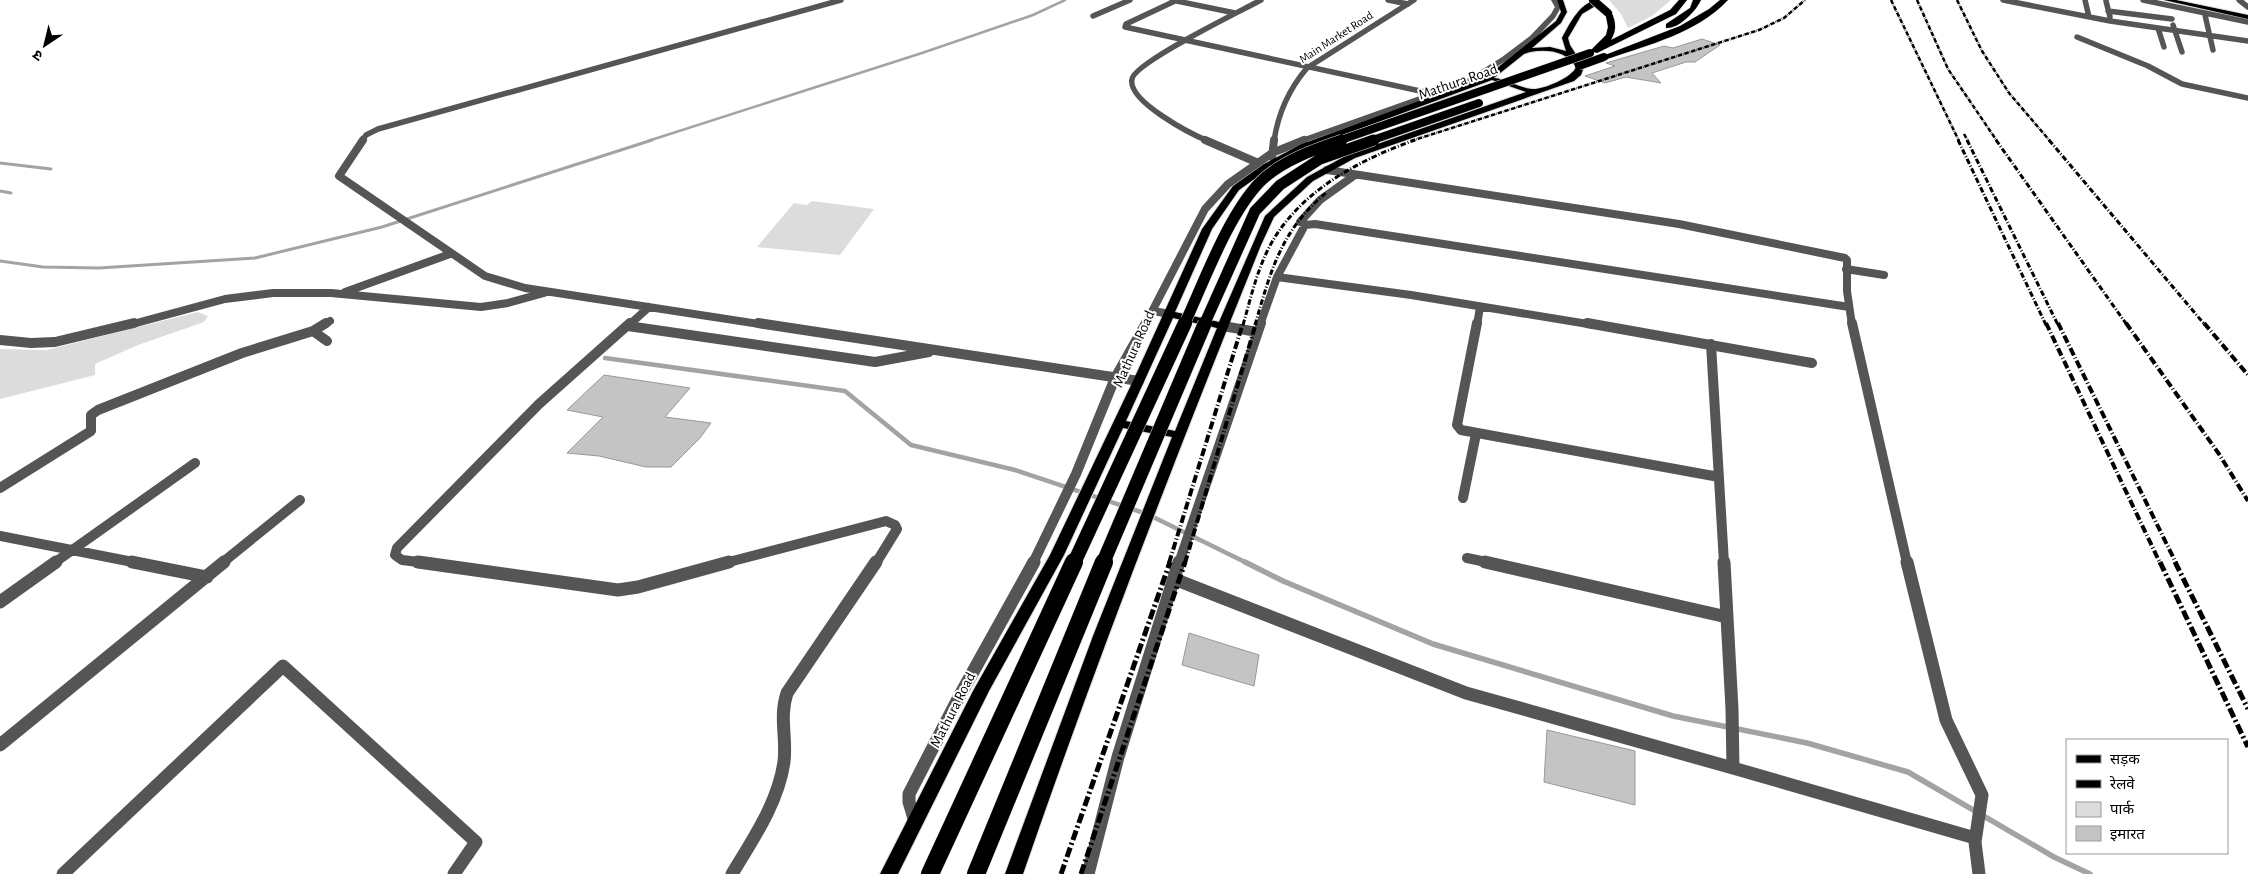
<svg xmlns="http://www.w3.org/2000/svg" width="2248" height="874" font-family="'Alegreya Sans','Noto Sans Devanagari',sans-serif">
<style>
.green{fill:#dcdcdc}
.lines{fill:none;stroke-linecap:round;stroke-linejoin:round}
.stream-far3{stroke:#a3a3a3;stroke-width:2.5}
.stream-far2{stroke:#a3a3a3;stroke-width:3}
.stream-far1{stroke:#a3a3a3;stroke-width:4.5}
.stream{stroke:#a3a3a3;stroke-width:5.5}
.building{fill:#c4c4c4;stroke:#999}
.primary-casing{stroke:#dbdbdb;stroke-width:2}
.trunk-casing{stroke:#dbdbdb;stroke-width:1}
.minor-far3{stroke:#555;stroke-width:5.5}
.minor-far2{stroke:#555;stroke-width:8}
.minor-far1{stroke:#555;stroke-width:10}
.minor{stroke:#555;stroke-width:13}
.tertiary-far3{stroke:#555;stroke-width:5.5}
.tertiary-far2{stroke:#555;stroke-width:8}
.tertiary-far1{stroke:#555;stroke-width:10}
.tertiary{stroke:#555;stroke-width:13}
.primary{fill:#000;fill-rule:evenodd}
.trunk{fill:#000;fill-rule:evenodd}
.rail-far3{stroke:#000;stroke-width:2.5;stroke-dasharray:4.5 1 0.5 1;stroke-linecap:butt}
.rail-far2{stroke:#000;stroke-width:3;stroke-dasharray:5.5 2 1 2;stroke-linecap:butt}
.rail-far1{stroke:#000;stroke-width:4;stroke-dasharray:8 2.5 1 2.5;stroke-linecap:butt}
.rail{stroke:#000;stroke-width:5;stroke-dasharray:10 3 2 3;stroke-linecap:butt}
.trunk-bridge-far3-casing{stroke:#dbdbdb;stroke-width:9;stroke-linecap:butt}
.trunk-bridge-far2-casing{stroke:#dbdbdb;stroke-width:12;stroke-linecap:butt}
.trunk-bridge-far1-casing{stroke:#dbdbdb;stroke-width:15;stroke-linecap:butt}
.trunk-bridge-casing{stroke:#dbdbdb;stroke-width:19;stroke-linecap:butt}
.trunk-bridge-far3{stroke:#000;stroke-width:8}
.trunk-bridge-far2{stroke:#000;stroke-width:11}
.trunk-bridge-far1{stroke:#000;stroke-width:14}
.trunk-bridge{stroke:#000;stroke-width:18}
.labels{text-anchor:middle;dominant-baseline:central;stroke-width:4;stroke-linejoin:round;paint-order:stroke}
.far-street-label{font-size:12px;fill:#000;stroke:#fff}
.street-label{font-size:15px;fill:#000;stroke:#fff}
</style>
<rect width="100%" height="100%" fill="#fff"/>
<path class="green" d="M1609,0H1671L1652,16L1628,28L1621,14Z
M812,201L874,209L840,255L757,247L794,203L807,205Z
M198,312L208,316L204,322L138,345L95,364V375L0,399V349L47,350Z"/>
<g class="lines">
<path class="stream-far3" d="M648,141L922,53L1033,15L1065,0"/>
<path class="stream-far2" d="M0,163L51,169
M0,191L11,193
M0,261L43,267L99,268L255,258L382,227L652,140"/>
<path class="stream-far1" d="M605,358L845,391L911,445L1015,470L1147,514L1247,563"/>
<path class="stream" d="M1245,562L1283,581L1433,644L1673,716L1807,743L1908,772L2054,857L2090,874"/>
</g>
<path class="building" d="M1702,39L1720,45L1695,62H1686L1652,73L1661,83L1626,77L1605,83L1585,76L1615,66L1606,63L1664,46L1673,48Z
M604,375L690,388L665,417L711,423L700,438L671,467H646L599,456L567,453L603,417L567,410Z
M1189,633L1259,655L1254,686L1182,665Z
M1547,730L1635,751V805L1544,782Z"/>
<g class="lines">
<defs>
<path id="primary" d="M1557,0H1563L1567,12L1561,23L1532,48L1550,47L1566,51L1562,38C1570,23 1581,0 1600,0L1597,5L1582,14L1568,38L1570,45L1584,67L1581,75L1574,81L1355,158L1313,181L1274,217L1261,245C1177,453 1096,662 1023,874H1005L1093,636L1172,437L1123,428L1064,555L989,691L898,874H880L973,691L1050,555L1133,381L1202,229L1233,186L1264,164L1302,144L1487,76L1556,21L1561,12ZM1530,52C1548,49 1566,51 1576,67C1573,77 1543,90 1532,89C1519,88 1507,79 1494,78L1524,54ZM1492,80L1526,92L1349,154L1307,177L1265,216L1219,322L1175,312L1212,229L1239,190L1270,168L1308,148ZM1173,318L1217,328L1175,431L1126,421Z
M2164,0H2176L2248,15V19Z"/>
<path id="trunk" d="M1679,0H1687L1676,14L1597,53L1590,51L1606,35L1608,27L1605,11H1611C1616,22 1617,30 1611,40L1670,10Z
M1693,0H1701C1696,11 1679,29 1666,28V24L1690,8Z
M1720,0H1728C1697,33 1648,45 1607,59L1600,57L1680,26L1709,9Z"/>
</defs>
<use href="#primary" class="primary-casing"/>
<use href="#trunk" class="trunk-casing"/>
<path class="minor-far3" d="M1172,0L1235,13
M1388,0L1408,4
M2003,0L2110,21L2248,41
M2085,0L2089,17
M2143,0L2248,22
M1175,1L1126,24L1125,27L1434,94
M2106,1L2110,17
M2108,11L2172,19
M2205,15L2213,50
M1093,16L1130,0
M2173,25L2182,52
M2158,28L2164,47
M2077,37L2148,66L2182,84L2248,98
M362,141L366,135L378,129L841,0
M1208,141C1191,134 1127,101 1132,79C1135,62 1241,11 1261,0"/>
<path class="minor-far2" d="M363,140L339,176L485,276L525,288L766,325
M1205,140L1256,162
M1327,170L1679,224L1845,258L1847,260V291L1852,325
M1305,224L1300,222L1320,200L1355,175
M1846,269L1884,275
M1277,277L1411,295L1594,325
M345,292L450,254
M1153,311L1170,314
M129,325L225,299L273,293H331L481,307L508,303L544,293
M324,325L330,321
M629,325L649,307
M1260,325L1277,277L1305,225L1315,224L1849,307
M1477,325L1480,307"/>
<path class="minor-far1" d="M758,323L1139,381
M1477,323L1457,425L1461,430L1719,477
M1587,323L1812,363
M1852,323L1907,563
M628,326L875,362L929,352
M1223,326L1257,332
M313,331L327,341
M0,340L31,343L55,342L134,323
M1711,344L1724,563
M0,488L91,431V415L98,410L242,353L313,331L326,323
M1463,498L1476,434
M0,536L138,563
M1467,558L1491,563
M54,563L195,463
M222,563L300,500
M427,563L402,560L395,555L397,548L539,404L630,323
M725,563L886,521L895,525L897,529L876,563
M1179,563L1261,323"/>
<path class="minor" d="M132,562L207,577
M418,562L618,590L638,587L729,562
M1485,562L1727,617
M1907,562L1946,720L1982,795L1975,842L1979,874
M1174,579L1466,693L1733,768L1732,709L1724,562
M0,602L56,562
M0,745L224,562
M1733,768L1975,838
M63,874L283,666L476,842L454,874
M732,874C753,839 778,803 784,762C787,738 779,717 787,693L876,562
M1088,874L1118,757L1179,562"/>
<path class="tertiary-far3" d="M2239,0L2248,7
M1274,141C1278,114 1289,89 1307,68L1414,0
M1301,141L1467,82L1504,59L1532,38L1553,16L1558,7L1554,0"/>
<path class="tertiary-far2" d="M1272,157L1274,140
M1145,325L1205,209L1228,184L1272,153L1304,140"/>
<path class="tertiary-far1" d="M1033,563L1076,474L1115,378L1146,323"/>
<path class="tertiary" d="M915,822L909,802V794L959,697L1034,562"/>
<use href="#primary" class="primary"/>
<use href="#trunk" class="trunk"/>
<path class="rail-far3" d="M1891,0L1959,141
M1917,0L1948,69L1997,141
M1957,0L1982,51L2009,93L2050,141
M1964,134L1968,141
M1411,141L1759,30L1784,18L1805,0"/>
<path class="rail-far2" d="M1958,140L2046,325
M1967,140L2058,325
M1996,140L2127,325
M2049,140L2205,325
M1243,325C1249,304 1254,283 1262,263C1287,198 1353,162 1415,140
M1255,325C1271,270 1281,230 1327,192"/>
<path class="rail-far1" d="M2046,323L2160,563
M2058,323L2176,563
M2126,323L2219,454L2248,501
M2204,323L2248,375
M1169,563L1243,323
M1185,563L1256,323"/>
<path class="rail" d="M2160,562L2248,747
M2175,562L2248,709
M1061,874L1170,562
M1081,874L1185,562"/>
<defs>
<path id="trunk-bridge-far3" d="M1593,0L1608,13
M1579,66L1604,57
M1338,141L1590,53
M1370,141L1479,103"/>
<path id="trunk-bridge-far2" d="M1184,325C1204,282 1228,215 1260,182C1281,161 1315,149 1342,140
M1204,325L1255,211L1280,185L1320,159L1374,140"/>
<path id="trunk-bridge-far1" d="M1074,563L1185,323
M1103,563L1205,323"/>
<path id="trunk-bridge" d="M930,874L1074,562
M976,874L1104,562"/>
</defs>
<use href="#trunk-bridge-far3" class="trunk-bridge-far3-casing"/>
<use href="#trunk-bridge-far2" class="trunk-bridge-far2-casing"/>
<use href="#trunk-bridge-far1" class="trunk-bridge-far1-casing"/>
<use href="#trunk-bridge" class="trunk-bridge-casing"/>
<use href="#trunk-bridge-far3" class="trunk-bridge-far3"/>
<use href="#trunk-bridge-far2" class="trunk-bridge-far2"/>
<use href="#trunk-bridge-far1" class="trunk-bridge-far1"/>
<use href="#trunk-bridge" class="trunk-bridge"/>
</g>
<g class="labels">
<g class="far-street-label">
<text transform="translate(1336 37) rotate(-33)">Main Market Road</text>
</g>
<g class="street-label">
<text transform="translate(1458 82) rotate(-19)">Mathura Road</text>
<text transform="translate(1134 349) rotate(-66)">Mathura Road</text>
<text transform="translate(953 710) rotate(-63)">Mathura Road</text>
</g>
</g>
<rect x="2066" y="739" width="162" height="115" fill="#ffffff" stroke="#999999"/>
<rect x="2076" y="755" width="25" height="8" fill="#000000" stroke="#999999"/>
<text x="2110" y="764" font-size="15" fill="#000000">सड़क</text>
<rect x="2076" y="780" width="25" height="8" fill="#000000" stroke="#999999"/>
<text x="2110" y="789" font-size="15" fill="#000000">रेलवे</text>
<rect x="2076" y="802" width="25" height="15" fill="#dcdcdc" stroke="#999999"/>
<text x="2110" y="814" font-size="15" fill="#000000">पार्क</text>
<rect x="2076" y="826" width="25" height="15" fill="#c4c4c4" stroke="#999999"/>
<text x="2110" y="839" font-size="15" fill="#000000">इमारत</text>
<g transform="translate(45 45) rotate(215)" stroke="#ffffff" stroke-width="4" paint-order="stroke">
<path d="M0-4L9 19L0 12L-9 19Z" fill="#000000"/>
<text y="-8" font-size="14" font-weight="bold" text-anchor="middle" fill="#000000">उ</text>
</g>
</svg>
